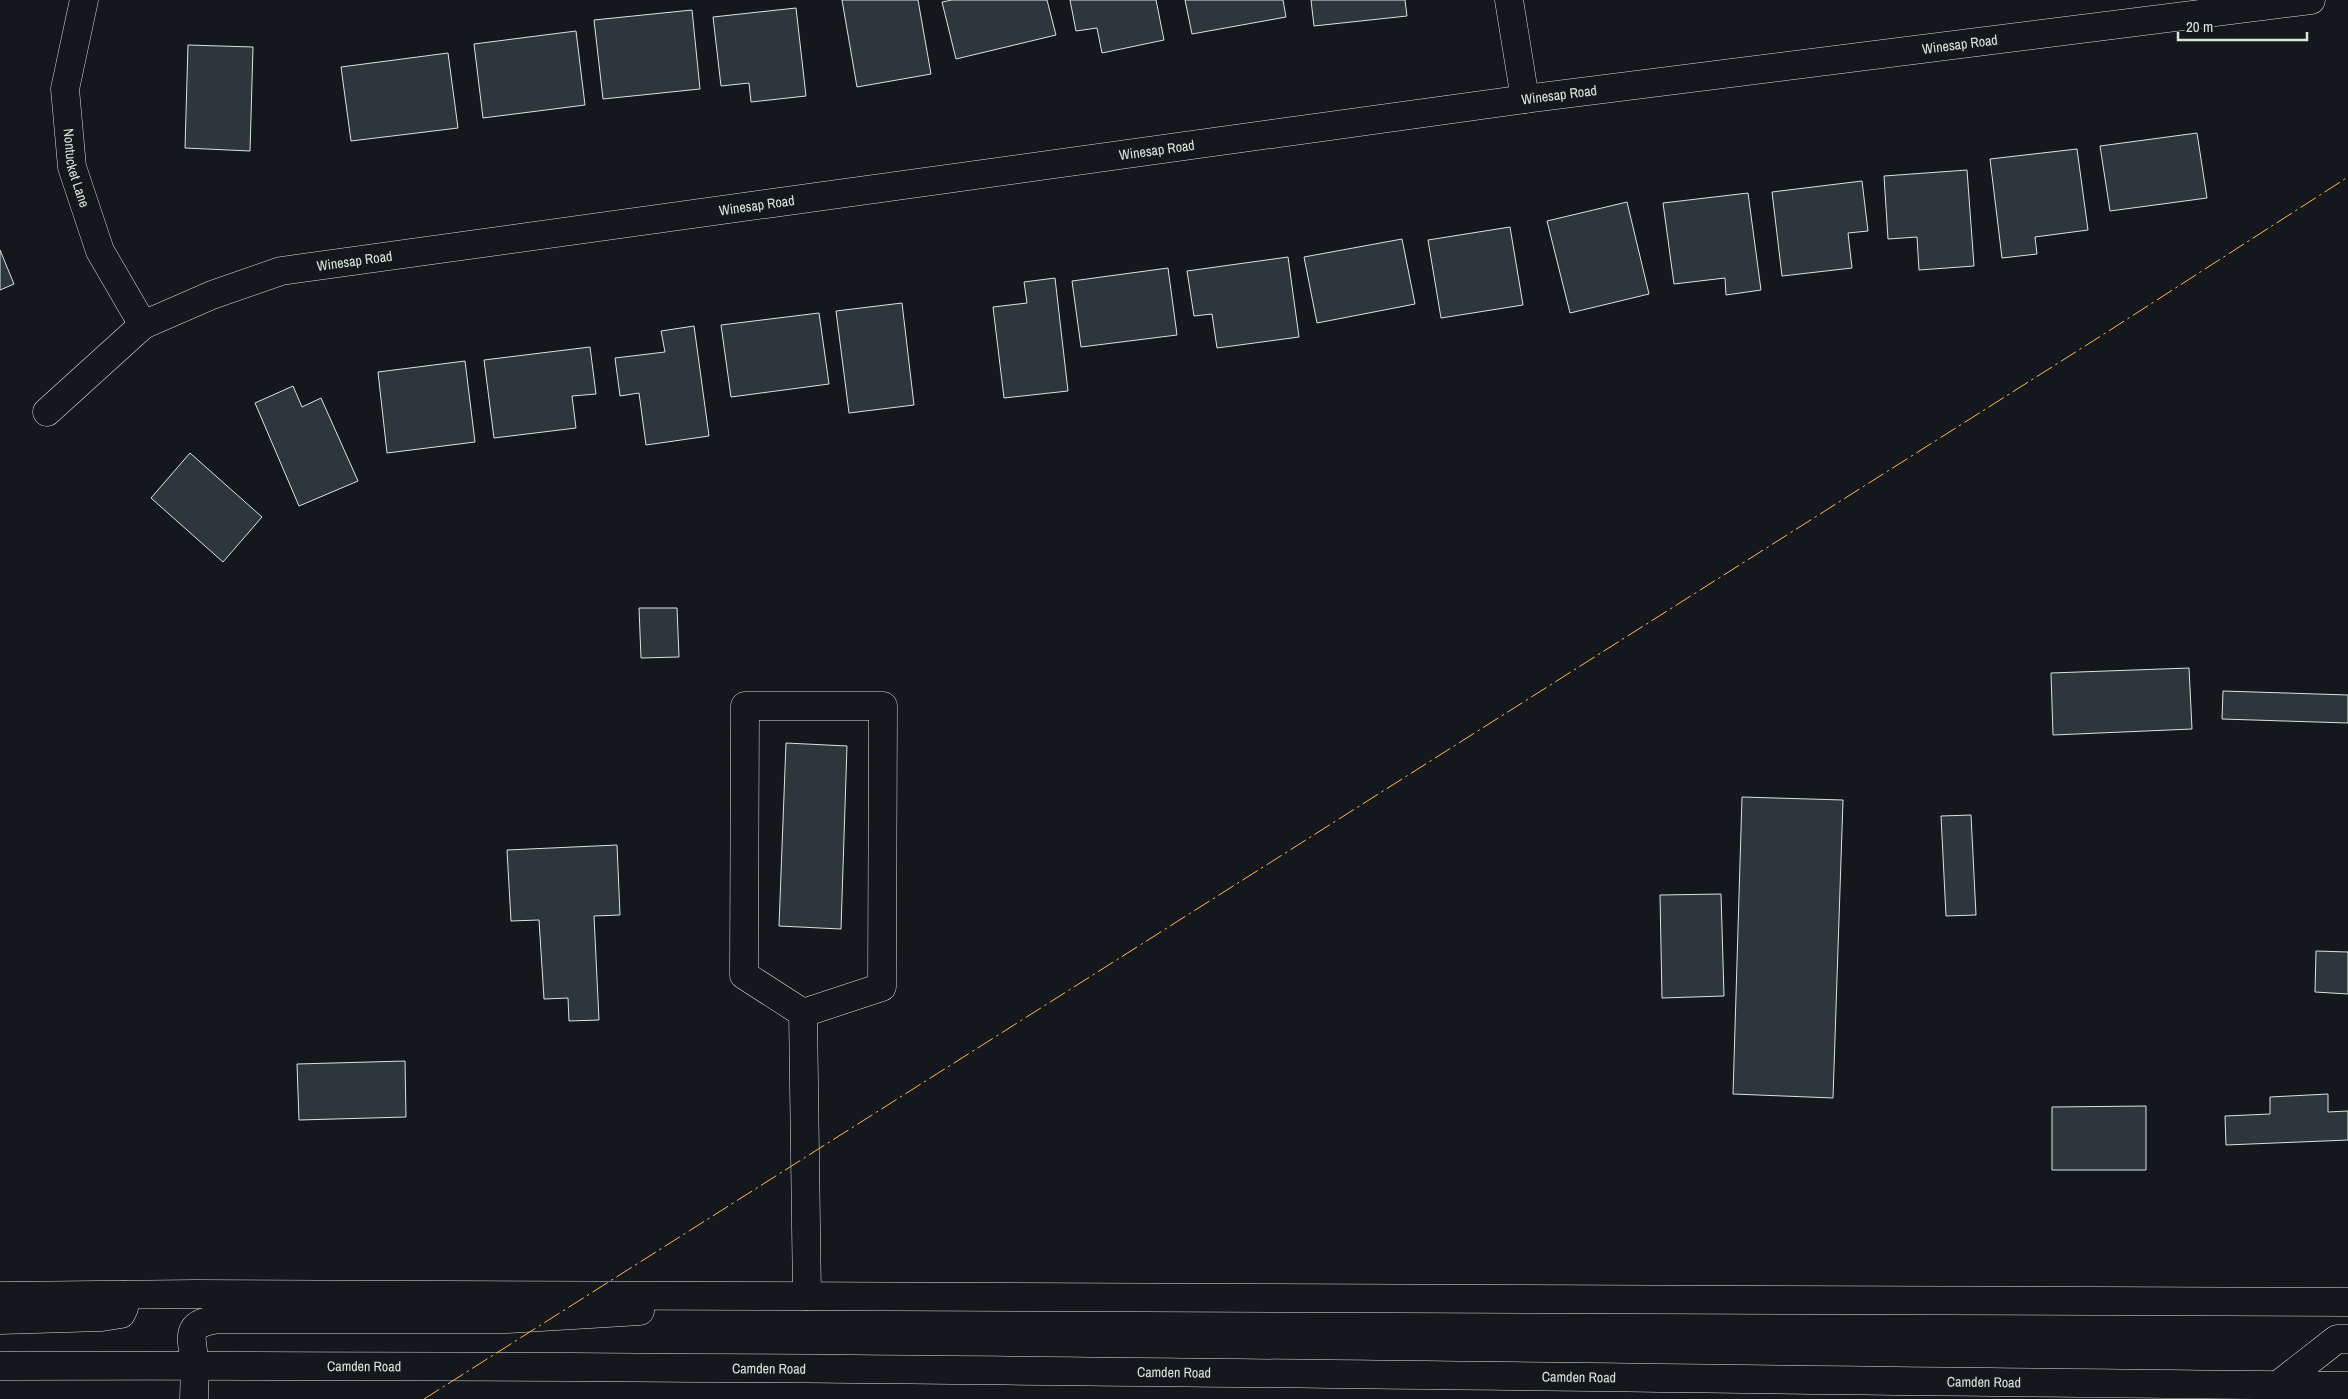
<svg xmlns="http://www.w3.org/2000/svg" width="2348" height="1399" font-family="'Archivo Narrow',sans-serif">
<style>
.building{fill:#2c363c;stroke:#d8e6dc}
.lines{fill:none;stroke-linecap:round;stroke-linejoin:round}
.minor-casing{stroke:#d8e6dc;stroke-width:29}
.major-casing{stroke:#d8e6dc;stroke-width:29}
.minor{stroke:#14181c;stroke-width:28}
.major{stroke:#14181c;stroke-width:28}
.power{stroke:#ffb74d;stroke-width:1;stroke-dasharray:18 4 2.5 4;stroke-linecap:butt}
.labels{text-anchor:middle;dominant-baseline:central;stroke-width:4;stroke-linejoin:round;paint-order:stroke}
.street-label{font-size:14px;fill:#d8e6dc;stroke:#14181c}
</style>
<rect width="100%" height="100%" fill="#14181c"/>
<path class="building" d="M842,0H918L931,74L857,87Z
M952,0H1047L1056,35L956,59L942,2Z
M1070,0H1156L1164,40L1102,53L1097,28L1076,31Z
M1185,0H1283L1286,17L1192,34Z
M1311,0H1405L1407,16L1314,26Z
M796,8L806,96L751,102L749,83L721,86L713,17Z
M692,10L700,89L603,99L594,20Z
M576,31L585,105L483,118L474,44Z
M188,45L253,47L250,151L185,148Z
M448,53L458,128L351,141L341,67Z
M2197,133L2207,198L2110,211L2100,146Z
M2077,149L2088,230L2035,237L2037,254L2002,258L1990,159Z
M1967,170L1974,266L1919,270L1917,237L1888,239L1884,176Z
M1862,181L1868,231L1848,233L1852,268L1782,276L1772,192Z
M1748,193L1761,290L1726,295L1725,278L1674,284L1663,203Z
M1627,202L1649,294L1570,313L1547,221Z
M1510,227L1523,305L1441,318L1428,240Z
M1402,239L1415,304L1317,323L1304,257Z
M0,250L14,284L0,290Z
M1288,257L1299,337L1217,348L1212,314L1194,316L1187,271Z
M1168,268L1177,335L1081,347L1072,281Z
M1055,278L1068,391L1004,398L993,307L1027,303L1024,282Z
M902,303L914,405L849,413L836,311Z
M819,313L829,384L731,397L721,325Z
M694,326L709,436L646,445L639,393L620,396L615,358L665,352L661,331Z
M590,347L596,394L572,396L576,428L494,438L484,360Z
M465,361L475,442L387,453L378,372Z
M293,386L302,407L321,398L358,481L299,506L255,403Z
M190,453L262,517L223,562L151,498Z
M639,608H677L679,657L641,658Z
M2189,668L2192,729L2053,735L2051,673Z
M2223,691L2348,695V723L2222,719Z
M786,743L847,746L841,929L779,926Z
M1742,797L1843,800L1833,1098L1733,1094Z
M1971,815L1976,915L1946,916L1941,816Z
M617,845L620,915L594,916L599,1020L569,1021L568,998L544,999L539,920L511,921L507,850Z
M1721,894L1724,996L1662,998L1660,895Z
M2316,951L2348,952V994L2315,992Z
M405,1061L406,1117L299,1120L297,1064Z
M2328,1094V1112L2348,1111V1140L2226,1145L2225,1116L2270,1114V1097Z
M2146,1106V1170H2052V1107Z"/>
<g class="lines">
<defs>
<g id="minor">
<path id="s1" d="M84,0L65,89L72,167L100,251L143,325"/>
<path d="M1509,0L1525,99"/>
<path id="s2" d="M47,412L143,325L212,295L281,271L1525,99L2311,0"/>
<path d="M803,1013L744,975L745,706H883L882,987L803,1013L807,1296"/>
<path d="M194,1399L195,1366"/>
</g>
<g id="major">
<path d="M0,1296L197,1294L2348,1302"/>
<path d="M0,1320L102,1317L121,1314L124,1308L125,1295"/>
<path id="s3" d="M0,1366C783,1364 1565,1378 2348,1386"/>
<path d="M195,1366C192,1336 183,1324 219,1319H507L640,1311"/>
<path d="M2278,1385L2337,1339H2348"/>
</g>
</defs>
<use href="#minor" class="minor-casing"/>
<use href="#major" class="major-casing"/>
<use href="#minor" class="minor"/>
<use href="#major" class="major"/>
<path class="power" d="M424,1399L2104,334L2348,177"/>
</g>
<g class="labels">
<g class="street-label">
<text stroke="none"><textPath href="#s2" startOffset="1972">Winesap Road</textPath></text>
<text stroke="none"><textPath href="#s2" startOffset="1568">Winesap Road</textPath></text>
<text stroke="none"><textPath href="#s2" startOffset="1162">Winesap Road</textPath></text>
<text stroke="none"><textPath href="#s1" startOffset="171">Nontucket Lane</textPath></text>
<text stroke="none"><textPath href="#s2" startOffset="758">Winesap Road</textPath></text>
<text stroke="none"><textPath href="#s2" startOffset="352">Winesap Road</textPath></text>
<text stroke="none"><textPath href="#s3" startOffset="364">Camden Road</textPath></text>
<text stroke="none"><textPath href="#s3" startOffset="769">Camden Road</textPath></text>
<text stroke="none"><textPath href="#s3" startOffset="1174">Camden Road</textPath></text>
<text stroke="none"><textPath href="#s3" startOffset="1579">Camden Road</textPath></text>
<text stroke="none"><textPath href="#s3" startOffset="1984">Camden Road</textPath></text>
</g>
</g>
<path d="M2178 32v8h129v-8" fill="none" stroke="#d8e6dc" stroke-width="2.5"/>
<text x="2186" y="32" font-size="15" fill="#d8e6dc" stroke="#14181c" stroke-width="4" paint-order="stroke">20 m</text>
</svg>
